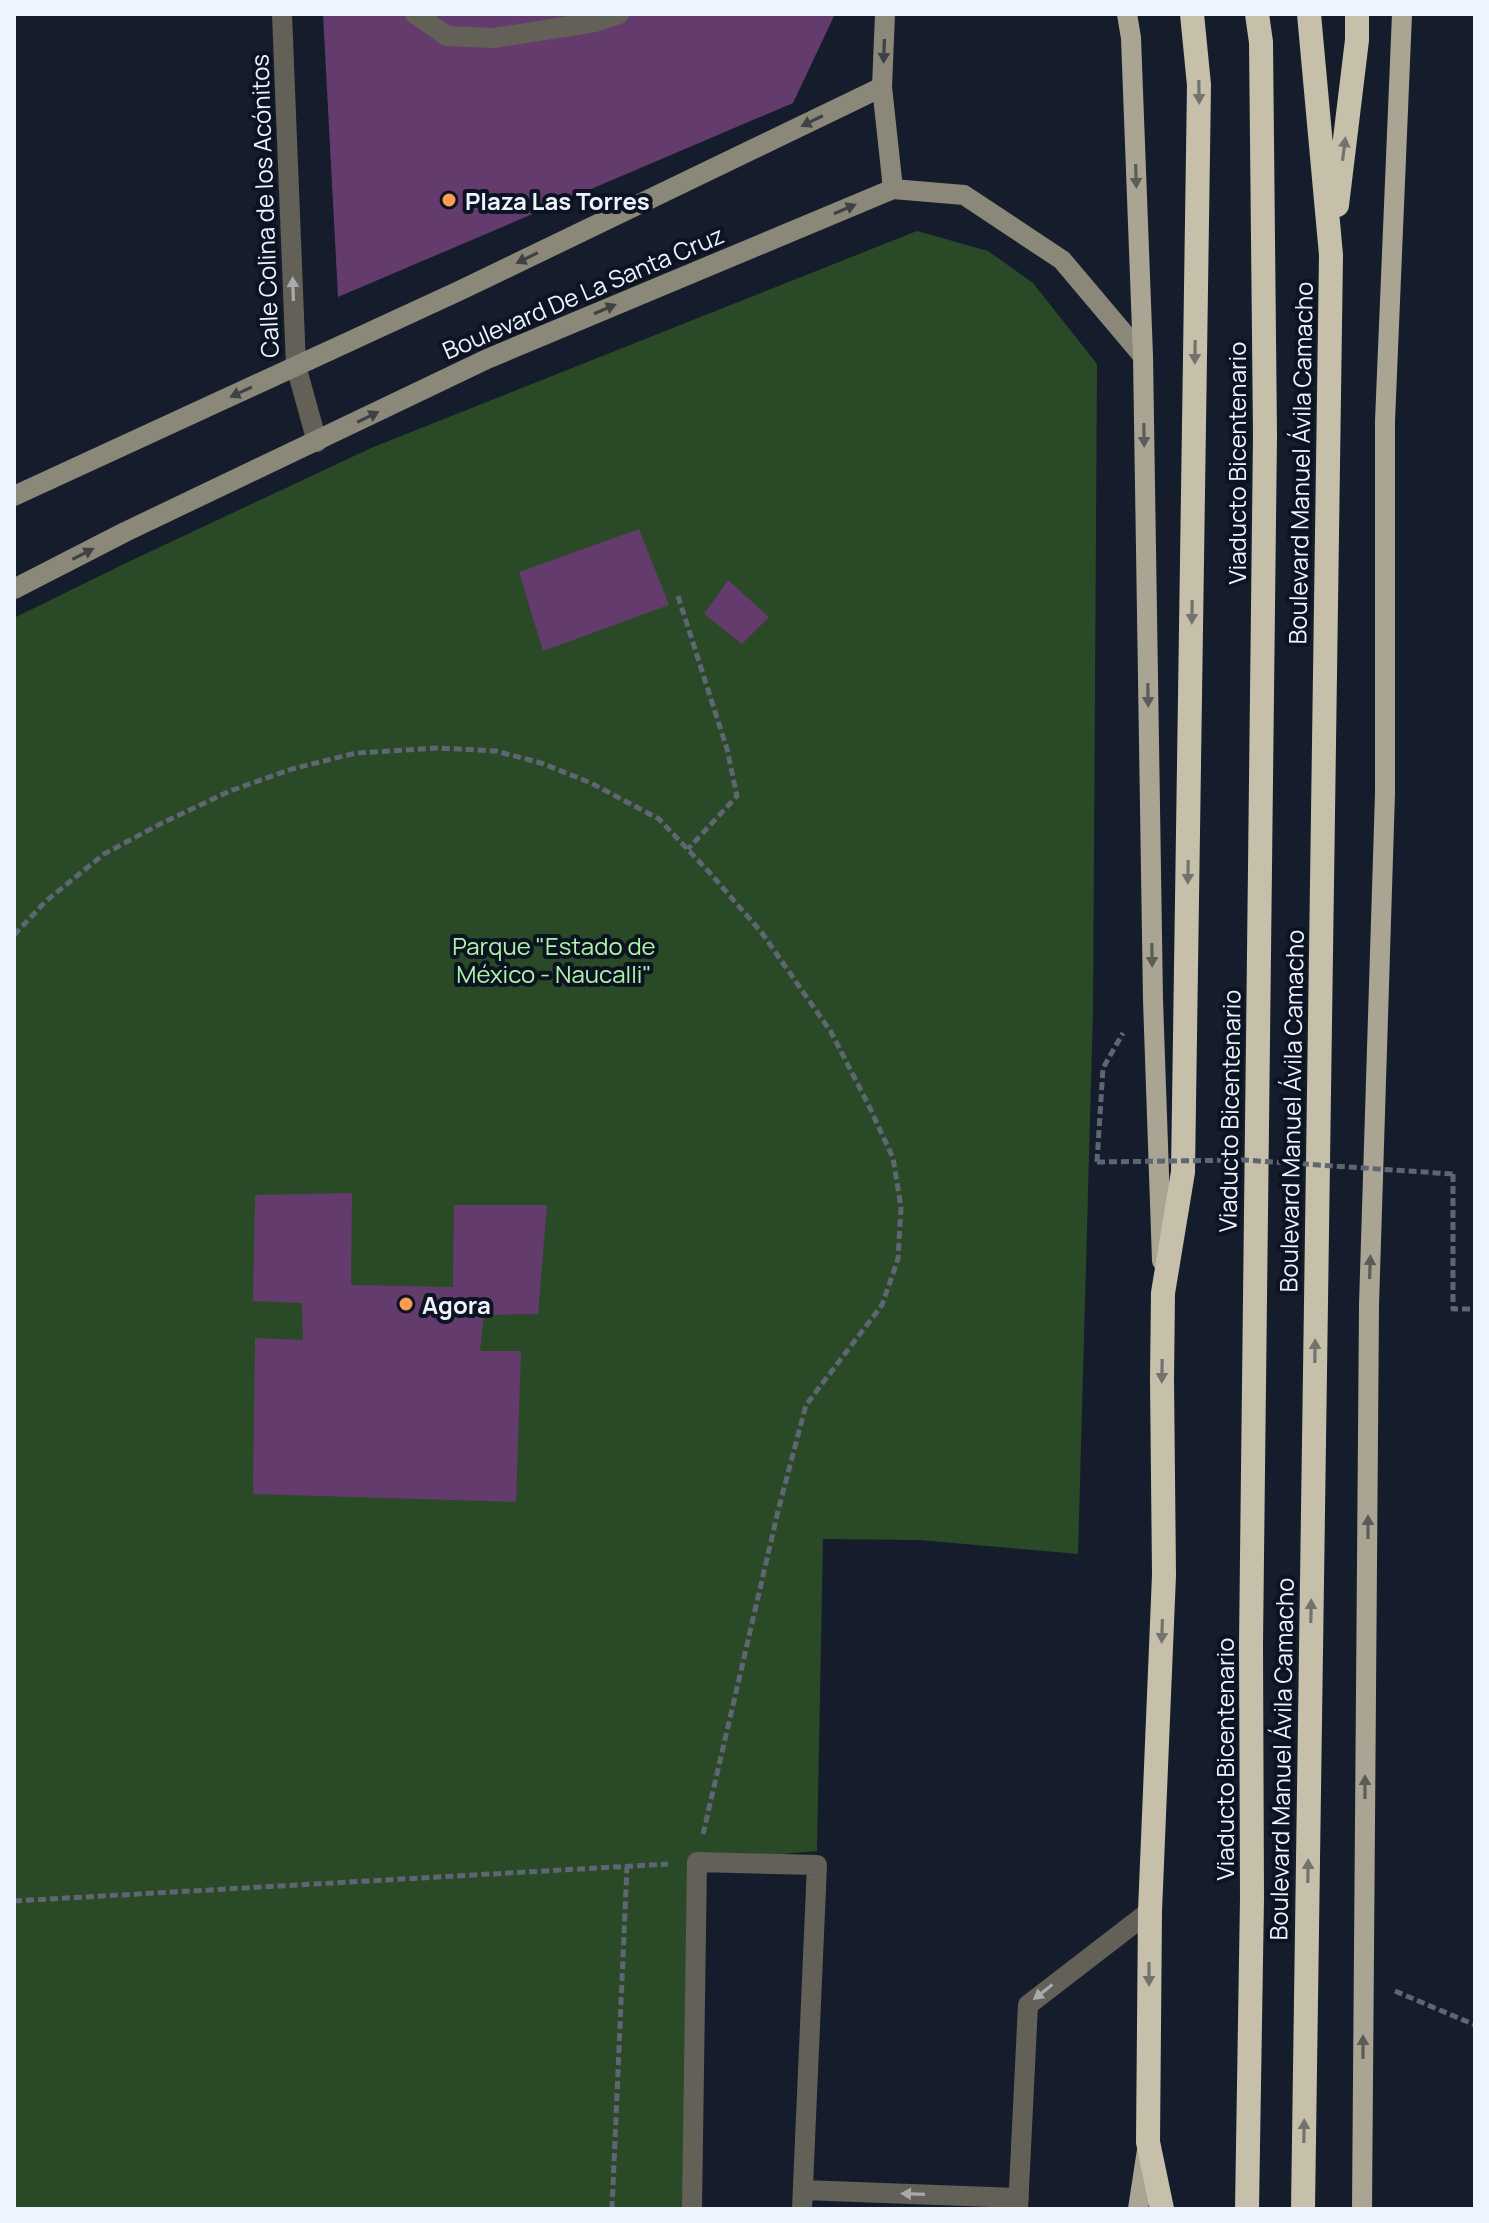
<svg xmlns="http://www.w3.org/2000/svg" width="1489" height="2223" font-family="Manrope,sans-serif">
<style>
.green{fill:#2a4a27}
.building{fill:#643b6d}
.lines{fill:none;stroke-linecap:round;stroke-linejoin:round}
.path{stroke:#5e6573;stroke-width:5;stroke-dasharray:8 4;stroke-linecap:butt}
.lane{stroke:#636058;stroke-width:20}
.street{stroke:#636058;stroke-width:20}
.secondary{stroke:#8b8779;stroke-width:20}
.primary{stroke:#aaa593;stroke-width:20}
.highway{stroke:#c6c0aa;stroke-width:24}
.path-bridge{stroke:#5e6573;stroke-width:5;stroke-dasharray:8 4;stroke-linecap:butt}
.oneway{fill:#3f4245}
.oneway2{fill:#72736d}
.oneway3{fill:#5b5c5a}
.oneway4{fill:#a8aaac}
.poi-dot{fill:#fc9d53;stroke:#0c1422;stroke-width:3}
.labels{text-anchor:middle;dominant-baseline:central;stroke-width:8;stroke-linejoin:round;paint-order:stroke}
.poi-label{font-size:24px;font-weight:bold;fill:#eef4ff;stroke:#0c1422;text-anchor:start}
.street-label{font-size:24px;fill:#eef4ff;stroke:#0c1422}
.park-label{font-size:24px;fill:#aef3a7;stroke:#0c1422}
</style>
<rect width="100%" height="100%" fill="#151d2c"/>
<path class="green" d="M917,231L988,251L1033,283L1097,364L1093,1011L1078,1554L920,1540L823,1539L817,1851L699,1861L689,2209H14V618L128,562L371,448Z"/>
<path class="building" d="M323,14H835L793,103L338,297Z
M639,529L669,605L543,651L519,572Z
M728,580L769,617L742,644L704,614Z
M352,1193L351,1285L453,1287L454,1205H547L538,1314L484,1315L480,1351H521L516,1502L253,1494L255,1338L303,1340L302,1303L253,1301L255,1195Z"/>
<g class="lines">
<path class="path" d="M678,596L727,749L737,796L688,849
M14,935L46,901L104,854L162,823L230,791L292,769L356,753L437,748L496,751L541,763L591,783L659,819L710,873L762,933L831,1032L869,1106L893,1158L901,1207L898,1259L882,1305L806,1405L779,1507L703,1834
M1097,1162L1103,1068L1123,1033
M1453,1174V1309H1475
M14,1901L668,1864
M1395,1991L1475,2025
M612,2209L627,1866"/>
<path class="lane" d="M415,14L447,36L494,38L595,22L619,14
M803,2190L1019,2198
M692,2209L697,1862L817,1865L802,2209
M1018,2209L1028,2005L1150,1911"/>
<path class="street" d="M282,14L296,366L317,442"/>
<path class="secondary" d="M885,14L882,87L893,189
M14,496L461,290L882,87
M14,589L125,532L487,359L893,189L964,195L1062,260L1143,356"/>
<path class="primary" d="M1127,14L1131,38L1143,356L1153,1000L1162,1261
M1138,2209L1147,2150
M1362,2209L1369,1305L1385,793V421L1402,14"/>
<path class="highway" d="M1337,205L1357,40V14
M1162,2209L1148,2142L1150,1911L1164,1575L1162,1379L1163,1293L1183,1172L1199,85L1192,14
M1247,2209L1252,1898L1251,1644L1265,435L1261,42L1257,14
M1303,2209L1331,255L1309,14"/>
<path class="path-bridge" d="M1097,1162L1244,1160L1453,1174"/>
</g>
<defs><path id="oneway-solid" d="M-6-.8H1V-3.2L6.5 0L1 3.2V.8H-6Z" transform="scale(2)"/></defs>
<g class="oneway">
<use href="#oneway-solid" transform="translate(884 51) rotate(92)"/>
<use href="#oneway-solid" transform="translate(812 121) rotate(154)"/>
<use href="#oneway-solid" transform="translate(845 209) rotate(-23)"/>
<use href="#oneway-solid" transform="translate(527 258) rotate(154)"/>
<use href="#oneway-solid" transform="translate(605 309) rotate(-23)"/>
<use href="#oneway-solid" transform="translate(241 392) rotate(155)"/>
<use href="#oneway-solid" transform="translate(368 417) rotate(-26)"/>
<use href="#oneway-solid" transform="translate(83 554) rotate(-27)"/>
</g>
<g class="oneway2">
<use href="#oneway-solid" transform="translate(1199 92) rotate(89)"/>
<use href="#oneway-solid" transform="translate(1344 149) rotate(-83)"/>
<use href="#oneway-solid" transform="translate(1195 352) rotate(91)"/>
<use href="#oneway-solid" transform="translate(1192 612) rotate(91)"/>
<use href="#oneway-solid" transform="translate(1188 872) rotate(91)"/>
<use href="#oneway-solid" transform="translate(1315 1351) rotate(-89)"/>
<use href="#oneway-solid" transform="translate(1162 1371) rotate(91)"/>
<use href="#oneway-solid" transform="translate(1311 1611) rotate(-89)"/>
<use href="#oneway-solid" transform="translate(1162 1631) rotate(92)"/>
<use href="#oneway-solid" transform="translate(1308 1871) rotate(-89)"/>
<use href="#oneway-solid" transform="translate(1149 1974) rotate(90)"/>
<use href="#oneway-solid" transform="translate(1304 2131) rotate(-89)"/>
</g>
<g class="oneway3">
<use href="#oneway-solid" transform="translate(1136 176) rotate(88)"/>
<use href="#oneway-solid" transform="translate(1144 435) rotate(89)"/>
<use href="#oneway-solid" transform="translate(1148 695) rotate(89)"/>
<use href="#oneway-solid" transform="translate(1152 955) rotate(89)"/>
<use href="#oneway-solid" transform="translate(1370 1267) rotate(-88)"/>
<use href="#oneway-solid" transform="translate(1368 1527) rotate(-90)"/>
<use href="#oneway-solid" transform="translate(1365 1787) rotate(-90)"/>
<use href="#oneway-solid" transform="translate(1363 2047) rotate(-90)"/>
</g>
<g class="oneway4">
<use href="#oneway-solid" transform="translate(293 289) rotate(-92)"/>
<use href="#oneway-solid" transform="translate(1043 1992) rotate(142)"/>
<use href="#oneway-solid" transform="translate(913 2194) rotate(-178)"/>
</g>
<g class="poi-dot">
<circle cx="449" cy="200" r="8"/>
<circle cx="406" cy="1304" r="8"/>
</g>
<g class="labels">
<g class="poi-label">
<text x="465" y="200">Plaza Las Torres</text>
<text x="422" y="1304">Agora</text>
</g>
<g class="street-label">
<text transform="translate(264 206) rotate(-92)">Calle Colina de los Acónitos</text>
<text transform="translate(583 292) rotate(-23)">Boulevard De La Santa Cruz</text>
<text transform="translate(1236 463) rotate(-90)">Viaducto Bicentenario</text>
<text transform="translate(1300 463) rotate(-89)">Boulevard Manuel Ávila Camacho</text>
<text transform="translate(1229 1111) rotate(-89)">Viaducto Bicentenario</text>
<text transform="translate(1291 1111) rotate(-89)">Boulevard Manuel Ávila Camacho</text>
<text transform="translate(1224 1759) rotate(-90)">Viaducto Bicentenario</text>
<text transform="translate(1281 1759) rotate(-89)">Boulevard Manuel Ávila Camacho</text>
</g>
<g class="park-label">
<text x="554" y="945">Parque "Estado de<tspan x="554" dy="28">México - Naucalli"</tspan></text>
</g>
</g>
<rect width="1489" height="2223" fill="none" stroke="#eef4ff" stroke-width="32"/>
</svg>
